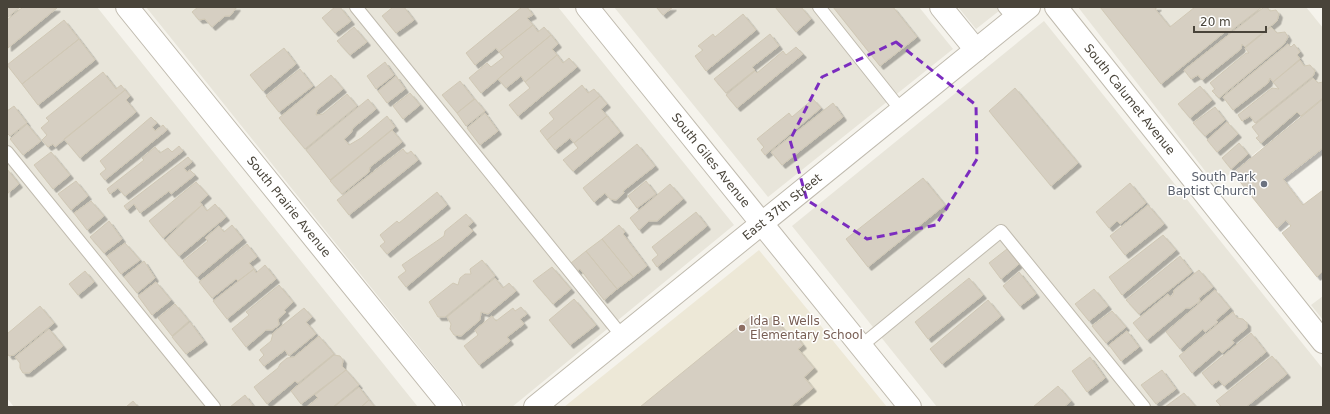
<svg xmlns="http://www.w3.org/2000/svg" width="1330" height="414" font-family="'DejaVu Sans',sans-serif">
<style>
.residential{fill:#e8e5da}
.education{fill:#ede8d7}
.building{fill:#d6cfc2;stroke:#d0c8b5;filter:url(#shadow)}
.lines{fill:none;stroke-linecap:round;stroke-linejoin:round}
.lane-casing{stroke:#c0bbaf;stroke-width:14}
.street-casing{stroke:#c0bbaf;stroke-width:24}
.lane{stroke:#fff;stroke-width:12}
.street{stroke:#fff;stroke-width:22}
.marked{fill:none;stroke:#7b2cbf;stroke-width:3;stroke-dasharray:8 5;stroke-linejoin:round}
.worship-dot{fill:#6b7280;stroke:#fff;stroke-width:1.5}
.education-dot{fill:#8d6e63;stroke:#fff;stroke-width:1.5}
.labels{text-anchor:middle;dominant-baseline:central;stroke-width:3;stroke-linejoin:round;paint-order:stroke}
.street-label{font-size:12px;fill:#49443a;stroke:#fff}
.worship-label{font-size:12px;fill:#5b616d;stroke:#fff;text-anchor:end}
.education-label{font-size:12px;fill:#785e54;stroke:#fff;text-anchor:start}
</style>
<defs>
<filter id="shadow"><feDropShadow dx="3.5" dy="3.5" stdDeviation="0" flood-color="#0004"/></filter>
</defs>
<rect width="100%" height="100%" fill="#f5f3ec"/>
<path class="residential" d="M7,7H97L418,407H14L7,398Z
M146,7H558L734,225L512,407H467Z
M614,7H919L953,49L768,197Z
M958,7H1004L976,29Z
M1078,7H1306L1323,28V98L1216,185Z
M1044,21L1323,369V407H937L792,226Z
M1323,296V320L1311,305Z"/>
<path class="education" d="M759,250L887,407H564Z"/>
<path class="building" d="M7,7H20L7,18Z
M23,7L57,8L8,48L7,20Z
M198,7H237L230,16H225L212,27L205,19L199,20L192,12Z
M335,7H340L351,21L335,33L322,18Z
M393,7H404L414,20L396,33L382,16Z
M522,7H527L533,15L527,18L533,25L499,52L496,48L475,65L466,53Z
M656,7H673L663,15Z
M775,7H801L811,19L796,32Z
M833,7H893L917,37L880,66Z
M1100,7H1158L1155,9L1170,27L1195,7H1262L1228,33L1226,31L1161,84Z
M1264,7H1267L1270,11L1276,10L1279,14L1277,21L1245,47L1242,44L1241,49L1202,80L1198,75L1191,79L1184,70Z
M743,14L756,30L706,71L695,56L703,50L698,46L713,34L715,37Z
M64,20L79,39L22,84L7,65Z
M533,25L538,32L544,27L551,35L481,93L469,78L487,63L491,67L504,57L499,52Z
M354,27L367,42L350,55L337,41Z
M1271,27L1277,33L1285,32L1288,37L1284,44L1219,98L1212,91L1215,89L1210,83L1246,53H1249L1245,48Z
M770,34L779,46L752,67L755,70L726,93L714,79Z
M551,35L558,44L552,49L557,55L525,82L521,76L506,88L498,79Z
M79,39L95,60L38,105L22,84Z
M1288,44L1291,47L1294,44L1300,52L1297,55L1300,59L1273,82L1270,78L1268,83L1233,110L1223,97Z
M796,47L803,54L737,108L726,95L755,71L757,73L783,51L786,55Z
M284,48L296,64L263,91L250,75Z
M557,55L563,63L569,58L577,67L518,116L509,105L530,88L525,82Z
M1300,60L1304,66L1310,65L1315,71L1313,76L1255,123L1250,116L1242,121L1238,115L1272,88L1279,89L1273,82Z
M385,62L394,75L376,89L367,76Z
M300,69L313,86L279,112L266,96Z
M103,72L116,89L121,85L125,90L55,147L53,144L48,147L42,140L47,135L41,128L49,121L46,118Z
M331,75L343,89L317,110L316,115L323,114L347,94L357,106L305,149L279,118Z
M396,76L405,89L387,103L378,91Z
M1313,78L1318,83L1323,82V98L1301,116L1297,112L1261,143L1256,138L1259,136L1252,127Z
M460,81L474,99L457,113L442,95Z
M582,85L588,93L594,89L600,96L547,140L540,131L554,119L549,113Z
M1200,86L1212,100L1190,118L1178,104Z
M1015,88L1078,163L1051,186L989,111Z
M125,90L130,96L126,100L136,112L80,158L64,139Z
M410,93L420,105L403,119L393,106Z
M600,96L607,104L601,109L607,116L574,143L570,138L555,150L547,140Z
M368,99L376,109L353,128L351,133L344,139L349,145L361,138L387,116L395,127L330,180L306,150Z
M475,99L485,111L466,126L457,113Z
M813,99L821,108L765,155L761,150L764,147L757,139L789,113L792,117Z
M1323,99V148L1283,179L1303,205L1323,190V271L1317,277L1282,233L1291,226L1286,220L1277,228L1233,173Z
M833,103L843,117L782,165L771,152Z
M14,106L27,123L10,136L7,133V111Z
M1215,107L1225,120L1205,136L1193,123Z
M485,113L498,131L480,145L467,128Z
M607,116L620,132L573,171L563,160L578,148L574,143Z
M151,117L157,123L152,127L155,131L163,125L167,130L105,180L100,174L106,169L100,161Z
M1227,122L1238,134L1217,152L1207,140Z
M27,124L41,141L23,155L10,139Z
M392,130L402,142L370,167L369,172L342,194L330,181Z
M1239,143L1248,154L1231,169L1222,158Z
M637,144L655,166L623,191L624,193L616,200L610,199L605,193L594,202L583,188Z
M179,146L183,151L125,196L118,188L110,194L107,189L144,160L142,158L155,147L160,153L168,148L172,152Z
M403,149L407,154L411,151L418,160L349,215L337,200Z
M51,152L70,175L53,189L34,165Z
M188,157L192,162L184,168L187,172L190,170L195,175L171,194L169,191L140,213L134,204L127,210L124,206Z
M7,169L19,184L7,194Z
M923,178L945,205L868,267L846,239Z
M76,181L88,196L71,210L58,194Z
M646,181L656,194L637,208L628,196Z
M196,182L208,195L200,202L202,205L163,238L149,221Z
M1130,183L1146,203L1120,224L1117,221L1109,228L1096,212Z
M670,184L683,199L657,221H649L639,230L630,218Z
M437,192L447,205L387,254L380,246L385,242L380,235L397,221L399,223Z
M91,201L104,216L87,230L74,213Z
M215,204L226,217L179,256L165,240L202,205L207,211Z
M1148,205L1164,224L1125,255L1110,236Z
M696,212L707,226L657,267L652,260L658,255L652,247Z
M466,214L473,222L468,226L473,231L406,287L398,277L406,271L402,265L444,236L445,231Z
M109,221L122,239L104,253L90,237Z
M232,225L243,239L197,277L183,261L208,241L205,238L219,226L224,232Z
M619,225L625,232L623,234L647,266L633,277L602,239Z
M1163,235L1176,250L1122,295L1109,277Z
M602,239L633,277L617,289L586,251Z
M125,243L140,260L121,274L107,256Z
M247,244L257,257L249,263L254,269L238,281L236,279L212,298L199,282Z
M1007,249L1019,264L1001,279L989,263Z
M586,251L617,289L604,300L580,269L577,271L571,263Z
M1180,256L1192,272L1139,314L1126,300Z
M482,260L495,276L445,317H438L429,302L453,283L458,285L460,278L465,274H471L470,269Z
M144,261L155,278L137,293L124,277Z
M265,265L276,279L227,319L213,301L254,269L256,273Z
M552,267L571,289L553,304L533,281Z
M1199,270L1213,287L1199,298L1200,301L1190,308H1186L1147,340L1133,323L1168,294L1170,297L1173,295L1174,290Z
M85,271L94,282L78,295L69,284Z
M1019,272L1036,294L1020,306L1003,286Z
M495,278L503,288L509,283L516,291L488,314L481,312L480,320L461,336L454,335L450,329L451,324L447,317Z
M969,278L983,295L928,339L915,322Z
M156,282L171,300L152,315L138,296Z
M279,285L293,302L284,310L286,312L278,319L279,325L272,330H266L246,347L232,329L249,315L246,312Z
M1094,289L1108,306L1089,321L1075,304Z
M1215,290L1230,308L1216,320L1218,322L1205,332L1203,329L1180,349L1166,332Z
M574,299L596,325L570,345L549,320Z
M988,300L1001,316L942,364L930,349Z
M175,304L189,321L172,336L158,318Z
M40,306L54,323L14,355L9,356L7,353V334Z
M521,307L527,314L520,319L524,324L507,337L510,341L479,365L464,346L478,335L475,330L492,316L496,321L513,308L515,311Z
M304,308L312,317L306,322L316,334L289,356L285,350L264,366L259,360L264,355L260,350L271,341L273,333Z
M1112,311L1126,327L1106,343L1092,326Z
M1233,312L1237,318L1243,319L1247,323V328L1232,340L1234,343L1222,353L1219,350L1192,373L1179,356Z
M753,315L762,325L773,316L788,335L792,331L803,345L798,349L814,368L804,377L813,388L790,407H640Z
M190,322L204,341L186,354L172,337Z
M49,329L63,346L29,373H23L20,368V363L15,357Z
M1127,331L1139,347L1121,361L1109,345Z
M1251,333L1266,352L1224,386L1219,380L1212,385L1202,373Z
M319,336L334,354L298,383L295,381L267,404L254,387L278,368L280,364L287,358L294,357Z
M334,355L340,356L343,360L342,366L346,370L301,404L291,391Z
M1272,356L1287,374L1246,407H1222L1216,401Z
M1090,357L1105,378L1087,392L1072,371Z
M346,370L359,385L333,407H307L318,398L315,395Z
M1162,370L1176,389L1156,404L1141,385Z
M1058,386L1071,401L1064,407H1033Z
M359,387L369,400L361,407H334Z
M1184,393L1196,407H1165Z
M245,395L254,407H230Z
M369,400L375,407H361Z
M133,401L138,407H126Z"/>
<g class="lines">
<defs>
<path id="lane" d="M356,7L622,336
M819,7L901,110
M1004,7L1014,19
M7,152L214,407
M861,346L1001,231L1144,407"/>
<g id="street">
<path id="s1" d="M127,7L451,407"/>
<path id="s2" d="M587,7L910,407"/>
<path d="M941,7L976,50"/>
<path id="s3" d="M1056,7L1323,342"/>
<path id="s4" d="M535,407L1029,7"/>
</g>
</defs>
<use href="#lane" class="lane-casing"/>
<use href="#street" class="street-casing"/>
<use href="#lane" class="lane"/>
<use href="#street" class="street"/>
</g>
<path class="marked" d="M896,42L976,105L977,159L936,225L867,239L807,200L790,140L822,77Z"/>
<circle class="worship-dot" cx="1264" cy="184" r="4"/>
<circle class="education-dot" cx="742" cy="328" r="4"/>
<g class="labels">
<g class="street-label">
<text stroke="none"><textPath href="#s3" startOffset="118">South Calumet Avenue</textPath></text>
<text stroke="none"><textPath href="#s2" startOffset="197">South Giles Avenue</textPath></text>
<text stroke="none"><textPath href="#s1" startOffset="257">South Prairie Avenue</textPath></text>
<text stroke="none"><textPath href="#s4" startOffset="318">East 37th Street</textPath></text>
</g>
<g class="worship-label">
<text x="1256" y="177">South Park<tspan x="1256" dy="14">Baptist Church</tspan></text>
</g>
<g class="education-label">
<text x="750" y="321">Ida B. Wells<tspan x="750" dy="14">Elementary School</tspan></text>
</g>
</g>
<rect width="1330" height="414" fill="none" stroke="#49443a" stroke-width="16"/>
<path d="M1194 26v6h72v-6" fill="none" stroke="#49443a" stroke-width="2"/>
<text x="1200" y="26" font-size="12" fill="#49443a" stroke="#ffffff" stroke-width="3" paint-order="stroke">20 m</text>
</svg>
